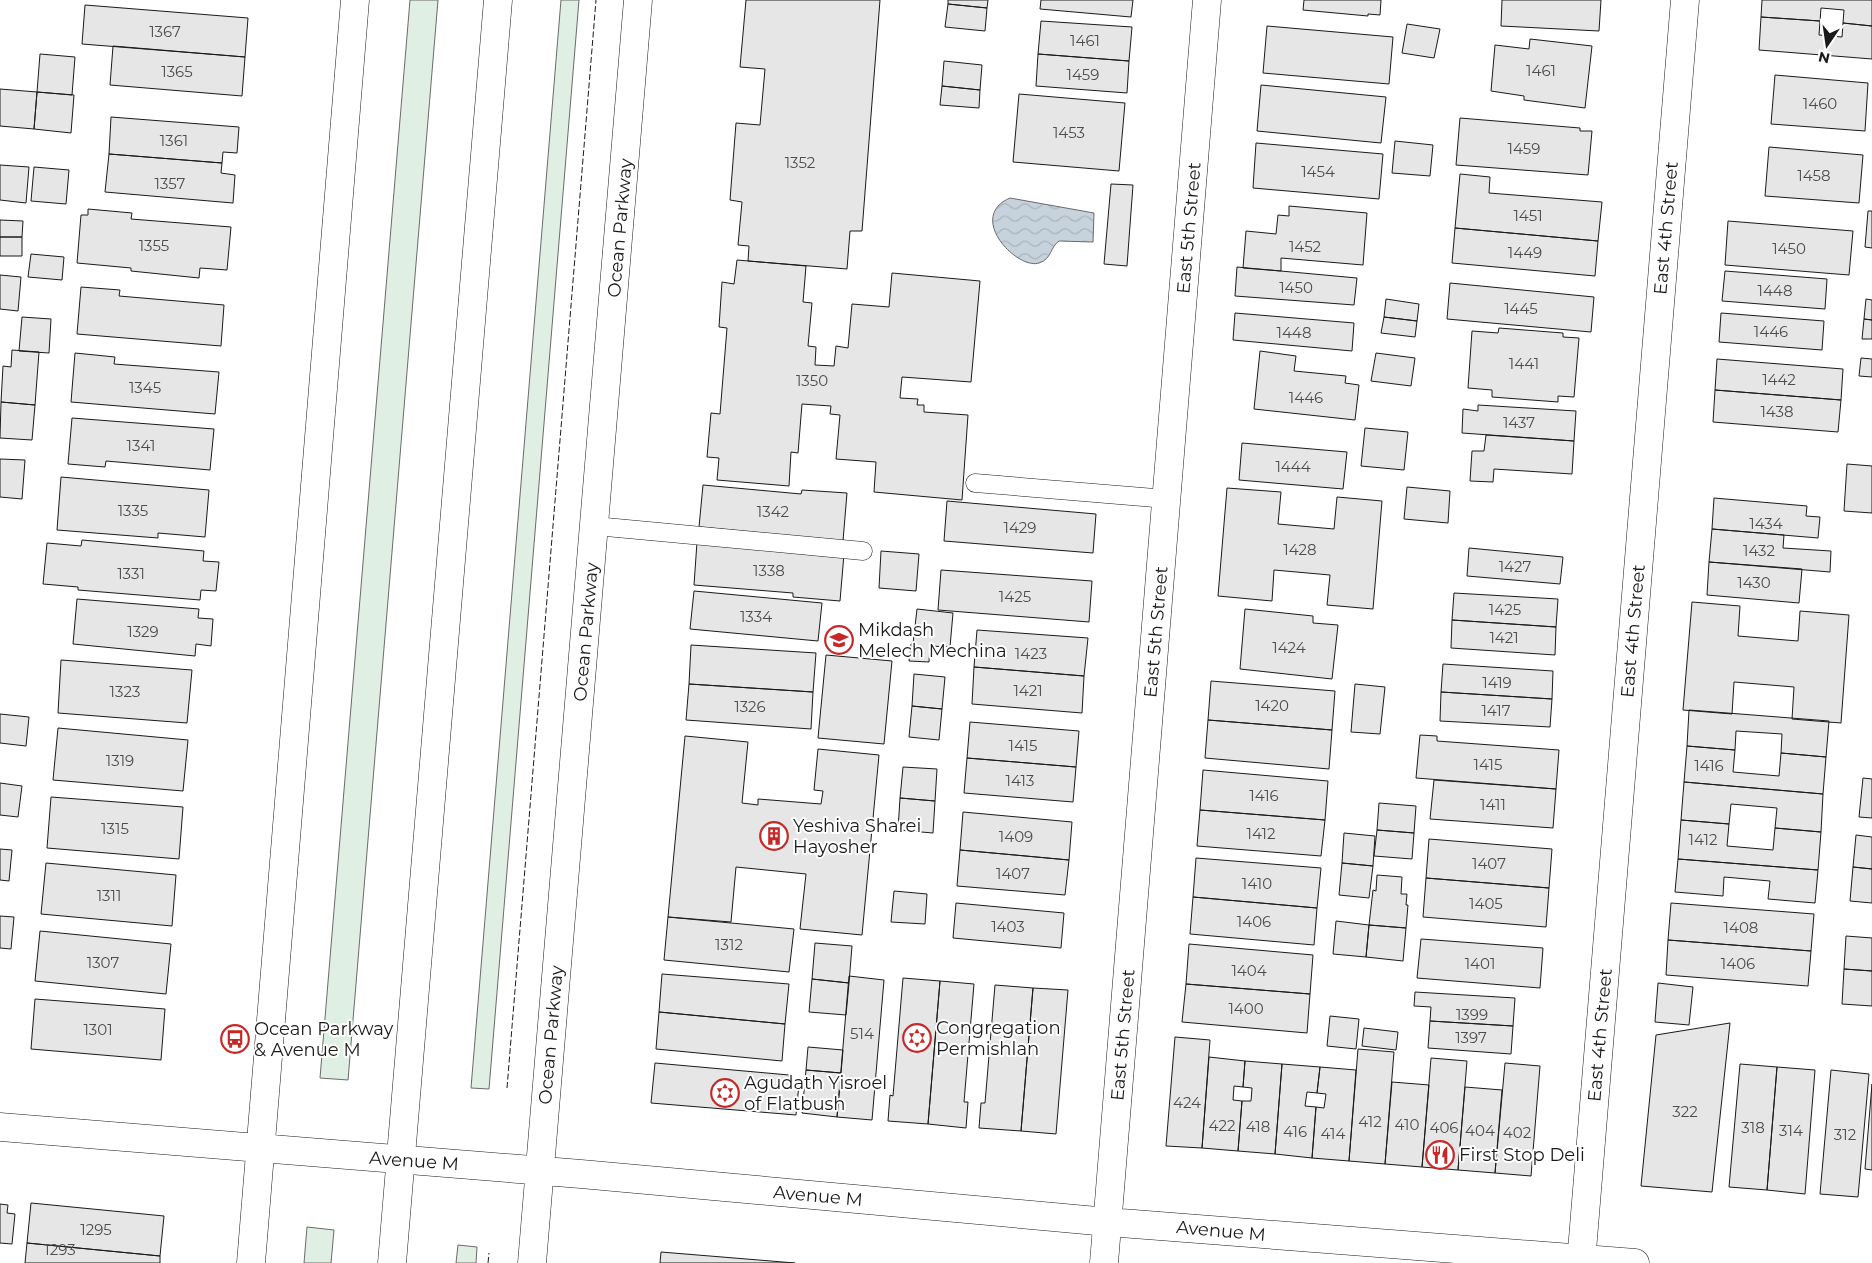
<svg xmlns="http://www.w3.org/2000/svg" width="1872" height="1263" font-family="Montserrat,sans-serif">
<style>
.grass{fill:#e0efe3;stroke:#6a6a6a}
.water{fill:url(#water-waves);stroke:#6a6a6a}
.building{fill:#e6e6e6;stroke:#1a1a1a}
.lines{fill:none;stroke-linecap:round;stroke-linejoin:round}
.service-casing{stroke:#1a1a1a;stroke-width:19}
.minor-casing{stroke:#1a1a1a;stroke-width:29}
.primary-casing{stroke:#1a1a1a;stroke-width:29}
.service{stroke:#fff;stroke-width:18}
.minor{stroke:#fff;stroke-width:28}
.primary{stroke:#fff;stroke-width:28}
.fence{stroke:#1a1a1a;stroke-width:1;stroke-dasharray:6 2.5;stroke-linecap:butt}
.labels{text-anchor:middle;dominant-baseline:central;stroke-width:4;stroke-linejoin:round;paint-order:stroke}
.number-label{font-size:15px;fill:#4d4d4d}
.street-label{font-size:18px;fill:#1a1a1a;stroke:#fff}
.poi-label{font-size:18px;fill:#1a1a1a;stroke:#fff;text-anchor:start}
</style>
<defs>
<pattern id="water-waves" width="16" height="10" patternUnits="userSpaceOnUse" patternTransform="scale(1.25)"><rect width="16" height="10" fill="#c6d2dc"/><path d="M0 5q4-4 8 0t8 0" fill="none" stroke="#aab4bc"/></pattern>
</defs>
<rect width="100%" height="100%" fill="#fff"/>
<path class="grass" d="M410,0H438L348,1080L320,1078Z
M561,0H579L489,1089L471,1088Z
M307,1227L334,1230L331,1263H304Z
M458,1245L477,1247L476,1263H456Z"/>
<path class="water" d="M1010,198L1094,213L1093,242L1059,241C1050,247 1052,259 1039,263C1017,270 966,217 1010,198Z"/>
<path class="building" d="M746,0H880L862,231H850L847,269L748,261L749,246L738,245L742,202L730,200L736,123L760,125L765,69L740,67Z
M948,0H988L987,8L948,4Z
M1041,0H1133L1131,17L1040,9Z
M1304,0H1381L1380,15L1368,14V16L1303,10Z
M1502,0H1601L1599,31L1501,26Z
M1762,0H1872V26L1843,23L1844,10L1821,8L1820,21L1761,17Z
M948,4L987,8L985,31L945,27Z
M85,5L248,18L245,57L82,44Z
M1761,17L1820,21L1819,35L1842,37L1843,23L1872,26V59L1759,50Z
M1041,21L1132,27L1129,61L1038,54Z
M1407,24L1440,29L1434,58L1402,53Z
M1267,26L1393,37L1389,84L1263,73Z
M1530,39L1592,46L1585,108L1524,100V96L1491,91L1495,45L1529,49Z
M113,46L245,57L242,96L110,85Z
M40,54L75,57L72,95L37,92Z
M1038,54L1129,61L1127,93L1036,86Z
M944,61L982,65L980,90L942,86Z
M1775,75L1868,83L1865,131L1771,124Z
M1261,85L1386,97L1381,143L1257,131Z
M942,86L980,90L979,108L940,105Z
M0,89L37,92L34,129L0,126Z
M37,92L74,95L71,133L34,129Z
M1019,94L1125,103L1119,171L1013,162Z
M111,117L239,127L237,153L223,152L222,163L109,154Z
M1460,118L1580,128V131H1592L1588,175L1456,165Z
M1395,141L1433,145L1430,176L1392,173Z
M1256,143L1383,154L1379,199L1253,188Z
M1769,147L1863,155L1859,203L1765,196Z
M109,154L222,163L221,173L235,175L233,203L105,192Z
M0,165L29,167L26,203L0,200Z
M34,167L69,170L66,204L31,201Z
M1460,174L1490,177L1489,193L1602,202L1598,241L1455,228Z
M1111,184L1133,185L1127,266L1104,264Z
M1289,206L1367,213L1363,265L1281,258V271L1243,268L1246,231L1276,234L1278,215L1289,216Z
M88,209L132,213L131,219L231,227L227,270L200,268L199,278L131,271V268L77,263L81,215H88Z
M1868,211H1872V248L1865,247Z
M0,220L23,221L22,237H0Z
M1728,221L1853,231L1849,275L1725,265Z
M1455,228L1598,241L1595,276L1452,263Z
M0,237H22V256H0Z
M31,254L64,257L62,280L28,277Z
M737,260L806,266L803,302L812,303L808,346L816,347L815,365L834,366L836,346L848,348L852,304L889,307L892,273L980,281L971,382L902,377L900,398L918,399L917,405H924V412L968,415L962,500L874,492L876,462L836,459L840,415L830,414L831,406L802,404L798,453L791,452L789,486L717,480L719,458L707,457L711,413L720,414L727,328L719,327L722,282L734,284Z
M1237,267L1357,278L1354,305L1235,296Z
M1725,271L1827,279L1825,309L1722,301Z
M0,275L21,277L18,311L0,309Z
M1450,283L1594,297L1591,332L1447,319Z
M81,287L120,290L119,296L224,305L221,346L77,334Z
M1386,299L1419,304L1417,321L1384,317Z
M1866,299L1872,300V320L1864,319Z
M1235,313L1354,323L1352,351L1233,340Z
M1721,313L1824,321L1822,350L1719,342Z
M22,317L51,319L49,353L19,351Z
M1384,317L1417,321L1415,337L1381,333Z
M1864,319L1872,320V339H1862Z
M1499,328L1563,333V337L1579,338L1574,397L1558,396V402L1492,397V390L1468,388L1472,331L1498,333Z
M12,350L39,352L35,405L1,402L3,366L11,367Z
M1260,351L1296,356L1294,371L1346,376L1345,383L1359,385L1355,420L1254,409Z
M75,353L115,357L114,364L219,372L215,414L71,402Z
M1376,353L1415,358L1411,386L1371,381Z
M1861,358L1872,359V377L1859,376Z
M1717,359L1843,369L1841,400L1715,390Z
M1715,390L1841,400L1838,432L1713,422Z
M1,402L35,405L32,440L0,438Z
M1478,405L1576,411L1574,441L1462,433L1463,409L1478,411Z
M72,418L214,429L210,470L106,461L105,467L68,464Z
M1365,428L1408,432L1404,470L1361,466Z
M1486,435L1574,441L1572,474L1494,469L1493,482L1470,481L1472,451H1484Z
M1242,443L1347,452L1343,489L1239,480Z
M0,459L25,460L22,499L0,497Z
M1847,464L1872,466V513L1844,511Z
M61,477L209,490L205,537L158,533V538L57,530Z
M703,485L801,494L802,490L847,493L843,541L699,527Z
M1407,487L1450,491L1448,523L1404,519Z
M1227,488L1281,492L1278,524L1334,529L1337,497L1382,501L1373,609L1327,605L1330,575L1274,570L1272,601L1218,596Z
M1714,498L1807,506L1806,516L1820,517L1818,538L1712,529Z
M947,501L1096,514L1093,553L944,541Z
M1712,529L1784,535L1783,548L1831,551L1830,572L1709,562Z
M82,540L204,551L203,561L219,562L216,591L201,590L200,600L78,590V587L43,584L47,543L81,546Z
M697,542L844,554L840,601L793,597V593L694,585Z
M1469,548L1563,557L1560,584L1467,576Z
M881,551L919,554L916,591L879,588Z
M1709,562L1802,569L1799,603L1707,595Z
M941,570L1092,581L1089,622L938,610Z
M694,591L822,603L818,641L690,629Z
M1454,593L1558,599L1556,627L1452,620Z
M77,599L199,609L198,618L213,619L211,646L196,644L195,656L73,644Z
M1692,602L1740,606L1738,636L1798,641L1800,611L1849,615L1841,723L1792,719L1794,687L1734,682L1732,714L1683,710Z
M917,609L953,613L950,647L930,646L929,662L909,661L911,644H913Z
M1245,609L1313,616V623L1338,625L1332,679L1240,669Z
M1452,620L1556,627L1555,655L1451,648Z
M977,630L1088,638L1084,676L974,667Z
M691,645L816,653L813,692L689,684Z
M826,655L892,661L884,744L818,738Z
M61,660L192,670L187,723L58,713Z
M1443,664L1553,671L1552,699L1441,692Z
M974,667L1084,676L1082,713L972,704Z
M914,674L945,677L942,709L912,706Z
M1211,681L1335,691L1332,730L1208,720Z
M689,684L813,692L811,729L686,720Z
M1355,684L1385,687L1380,734L1351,732Z
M1441,692L1552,699L1550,727L1440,721Z
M912,706L942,709L939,740L909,737Z
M1689,710L1829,721L1826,757L1781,753L1782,734L1736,731L1735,750L1687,746Z
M0,714L29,717L26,746L0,743Z
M1208,720L1332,730L1329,769L1205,758Z
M970,722L1079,731L1076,767L967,758Z
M58,728L188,740L183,791L53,780Z
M1420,735L1437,736V741L1559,750L1556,789L1416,778Z
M685,736L748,742L742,803L758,805V799L821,804L823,791L814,790L818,749L879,755L862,935L800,929L806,874L736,867L731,922L668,917Z
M1687,746L1735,750L1733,772L1779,776L1781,753L1826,757L1823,794L1684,782Z
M967,758L1076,767L1073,802L964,793Z
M903,767L937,769L935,801L900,798Z
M1203,770L1328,781L1325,820L1200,810Z
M1863,778L1872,779V818L1859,817Z
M1434,780L1556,789L1553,828L1430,819Z
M1684,782L1823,794L1821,832L1775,828L1777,808L1731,804L1729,824L1681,820Z
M0,783L22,786L18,817L0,815Z
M51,797L183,807L179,859L47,848Z
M900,798L935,801L933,833L898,830Z
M1379,803L1416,806L1414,833L1377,830Z
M1200,810L1325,820L1321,856L1197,846Z
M963,812L1072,822L1069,860L960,850Z
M1681,820L1729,824L1727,846L1773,850L1775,828L1821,832L1818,870L1678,859Z
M1377,830L1414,833L1412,859L1374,856Z
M1344,833L1375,836L1373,866L1342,863Z
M1856,835L1872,837V869L1853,867Z
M1429,839L1552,849L1549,888L1426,878Z
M0,849L12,850L9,881L0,880Z
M960,850L1069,860L1065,895L957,886Z
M1196,858L1321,868L1317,908L1193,897Z
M1678,859L1818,870L1815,903L1768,899L1770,881L1724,877L1723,896L1675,892Z
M46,863L176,875L172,926L41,914Z
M1342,863L1373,866L1369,898L1339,895Z
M1853,867L1872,869V903L1850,901Z
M1377,875L1402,877L1401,894H1407L1406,905H1408L1406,928L1369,925L1373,890L1376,891Z
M1426,878L1549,888L1546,927L1423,917Z
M894,891L927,894L925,924L891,922Z
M1193,897L1317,908L1314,945L1190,934Z
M956,903L1064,913L1061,948L953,938Z
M1671,903L1814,914L1811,951L1668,940Z
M0,916L14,917L11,949L0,948Z
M668,917L794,929L789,972L664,960Z
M1336,921L1369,925L1366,957L1333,954Z
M1369,925L1406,928L1403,961L1366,957Z
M40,931L171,944L166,994L35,981Z
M1846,936L1872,938V971L1844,969Z
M1421,939L1543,948L1540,988L1417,978Z
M1668,940L1811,951L1808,986L1666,975Z
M815,943L852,946L849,983L812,979Z
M1189,944L1313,955L1310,994L1186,984Z
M1844,969L1872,971V1006L1842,1004Z
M662,974L789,984L785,1024L659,1012Z
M849,976L884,980L872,1120L837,1117Z
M903,978L940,981L928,1124L888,1121L890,1095L893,1096Z
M812,979L849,983L846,1015L809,1012Z
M940,981L974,984L964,1102H968L966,1128L928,1124Z
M1658,983L1693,987L1689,1025L1655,1022Z
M1186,984L1310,994L1307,1033L1182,1022Z
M995,985L1033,988L1021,1131L979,1128L981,1103H985Z
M1033,988L1068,990L1056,1134L1021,1131Z
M1415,992L1515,998L1513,1026L1430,1021L1431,1007L1414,1006Z
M35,999L165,1009L161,1060L31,1049Z
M659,1012L785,1024L782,1061L656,1049Z
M1330,1016L1359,1019L1356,1049L1327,1046Z
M1430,1021L1513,1026L1511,1054L1428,1048Z
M1730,1023L1712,1192L1641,1186L1656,1035Z
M1364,1028L1398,1032L1396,1050L1362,1046Z
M1175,1037L1210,1040L1202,1148L1166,1146Z
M808,1047L843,1050L841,1073L806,1070Z
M1358,1049L1394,1052L1385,1164L1349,1161Z
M1209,1057L1245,1061L1243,1087L1234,1086L1233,1100L1242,1101L1238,1151L1202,1148Z
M1431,1058L1467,1061L1458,1170L1422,1167Z
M1245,1061L1282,1064L1275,1154L1238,1151L1242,1101H1251L1252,1088L1243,1087Z
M655,1063L789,1075V1083L799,1084L796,1115L651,1103Z
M1505,1063L1540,1066L1531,1176L1495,1173Z
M1282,1064L1320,1067L1317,1093L1307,1092L1305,1106L1316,1107L1312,1158L1275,1154Z
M1740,1064L1777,1067L1767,1190L1729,1187Z
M1320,1067L1356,1070L1349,1161L1312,1158L1316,1107L1324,1108L1326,1094L1317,1093Z
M1777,1067L1815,1070L1805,1194L1767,1190Z
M806,1070L841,1073L837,1117L802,1113Z
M1831,1070L1869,1074L1858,1197L1820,1194Z
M1392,1082L1429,1085L1422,1167L1385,1164Z
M1872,1084V1170L1865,1169Z
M1465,1087L1502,1090L1495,1173L1458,1170Z
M31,1203L164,1216L160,1256L27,1243Z
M0,1204L8,1205L7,1213L15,1214L12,1244L0,1243Z
M27,1243L160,1256V1263H25Z
M661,1252L795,1263H660Z"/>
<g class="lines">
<defs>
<path id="service" d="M975,483L1167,499
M595,526L863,551"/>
<path id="minor" d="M0,1127L581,1174L1108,1222L1635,1263
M251,1263L355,0
M532,1263L638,0
M1104,1263L1207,0
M1581,1263L1685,0"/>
<path id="primary" d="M392,1263L498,0"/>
</defs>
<use href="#service" class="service-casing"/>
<use href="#minor" class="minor-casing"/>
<use href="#primary" class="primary-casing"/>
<use href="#service" class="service"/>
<use href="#minor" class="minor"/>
<use href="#primary" class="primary"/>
<path class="fence" d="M507,1088L596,0
M488,1263L489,1253"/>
</g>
<defs>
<symbol id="school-ring" viewBox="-11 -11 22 22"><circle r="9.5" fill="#fff" stroke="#c62828" stroke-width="1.5"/><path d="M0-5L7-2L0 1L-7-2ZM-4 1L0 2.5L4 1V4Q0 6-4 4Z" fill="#c62828"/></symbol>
<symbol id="building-ring" viewBox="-11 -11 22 22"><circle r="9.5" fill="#fff" stroke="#c62828" stroke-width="1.5"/><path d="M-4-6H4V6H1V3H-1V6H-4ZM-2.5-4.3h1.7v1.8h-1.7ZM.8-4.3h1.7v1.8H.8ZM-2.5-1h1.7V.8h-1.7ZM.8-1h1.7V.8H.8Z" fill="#c62828"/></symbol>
<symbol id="synagogue-ring" viewBox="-11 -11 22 22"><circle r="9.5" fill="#fff" stroke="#c62828" stroke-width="1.5"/><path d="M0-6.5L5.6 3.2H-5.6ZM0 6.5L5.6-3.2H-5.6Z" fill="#c62828"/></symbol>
<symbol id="bus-ring" viewBox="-11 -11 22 22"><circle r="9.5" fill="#fff" stroke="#c62828" stroke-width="1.5"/><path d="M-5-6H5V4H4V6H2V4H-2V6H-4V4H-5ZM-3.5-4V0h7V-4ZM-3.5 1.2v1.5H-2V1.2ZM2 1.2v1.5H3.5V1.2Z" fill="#c62828"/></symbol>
<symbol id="restaurant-ring" viewBox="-11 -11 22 22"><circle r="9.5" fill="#fff" stroke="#c62828" stroke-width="1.5"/><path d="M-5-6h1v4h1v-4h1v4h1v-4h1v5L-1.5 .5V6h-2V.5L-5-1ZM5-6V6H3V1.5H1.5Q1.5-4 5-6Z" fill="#c62828"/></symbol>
</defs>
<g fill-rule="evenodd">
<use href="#school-ring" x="823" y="624" width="32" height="32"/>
<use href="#building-ring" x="758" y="820" width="32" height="32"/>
<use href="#synagogue-ring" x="901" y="1022" width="32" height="32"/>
<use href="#bus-ring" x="219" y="1023" width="32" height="32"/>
<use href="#synagogue-ring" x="709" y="1077" width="32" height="32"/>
<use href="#restaurant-ring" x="1424" y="1139" width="32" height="32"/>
</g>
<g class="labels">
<g class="number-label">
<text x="165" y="31">1367</text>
<text x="1085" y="40">1461</text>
<text x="1541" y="70">1461</text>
<text x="177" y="71">1365</text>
<text x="1083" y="74">1459</text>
<text x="1820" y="103">1460</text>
<text x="1069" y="132">1453</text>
<text x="174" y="140">1361</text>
<text x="1524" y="148">1459</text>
<text x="800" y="162">1352</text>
<text x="1318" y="171">1454</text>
<text x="1814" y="175">1458</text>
<text x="170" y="183">1357</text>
<text x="1528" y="215">1451</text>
<text x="154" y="245">1355</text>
<text x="1305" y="246">1452</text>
<text x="1789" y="248">1450</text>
<text x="1525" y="252">1449</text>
<text x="1296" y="287">1450</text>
<text x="1775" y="290">1448</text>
<text x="1521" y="308">1445</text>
<text x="1771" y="331">1446</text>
<text x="1294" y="332">1448</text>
<text x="1524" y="363">1441</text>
<text x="1779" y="379">1442</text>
<text x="812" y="380">1350</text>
<text x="145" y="387">1345</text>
<text x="1306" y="397">1446</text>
<text x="1777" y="411">1438</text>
<text x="1519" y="422">1437</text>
<text x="141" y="445">1341</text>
<text x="1293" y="466">1444</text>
<text x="133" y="510">1335</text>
<text x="773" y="511">1342</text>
<text x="1766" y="523">1434</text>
<text x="1020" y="527">1429</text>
<text x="1300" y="549">1428</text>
<text x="1759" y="550">1432</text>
<text x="1515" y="566">1427</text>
<text x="769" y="570">1338</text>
<text x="131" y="573">1331</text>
<text x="1754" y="582">1430</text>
<text x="1015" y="596">1425</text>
<text x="1505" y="609">1425</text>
<text x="756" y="616">1334</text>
<text x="143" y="631">1329</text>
<text x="1504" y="637">1421</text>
<text x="1289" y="647">1424</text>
<text x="1031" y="653">1423</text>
<text x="1497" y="682">1419</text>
<text x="1028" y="690">1421</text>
<text x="125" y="691">1323</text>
<text x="1272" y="705">1420</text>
<text x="750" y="706">1326</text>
<text x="1496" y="710">1417</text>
<text x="1023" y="745">1415</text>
<text x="120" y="760">1319</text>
<text x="1488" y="764">1415</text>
<text x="1709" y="765">1416</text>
<text x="1020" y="780">1413</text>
<text x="1264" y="795">1416</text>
<text x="1493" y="804">1411</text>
<text x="115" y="828">1315</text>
<text x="1261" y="833">1412</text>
<text x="1016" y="836">1409</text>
<text x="1703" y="839">1412</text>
<text x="1489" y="863">1407</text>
<text x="1013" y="873">1407</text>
<text x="1257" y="883">1410</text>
<text x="109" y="895">1311</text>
<text x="1486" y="903">1405</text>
<text x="1254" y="921">1406</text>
<text x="1008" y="926">1403</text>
<text x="1741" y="927">1408</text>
<text x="729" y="944">1312</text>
<text x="103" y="962">1307</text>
<text x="1480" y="963">1401</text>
<text x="1738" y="963">1406</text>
<text x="1249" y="970">1404</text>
<text x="1246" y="1008">1400</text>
<text x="1472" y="1014">1399</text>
<text x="98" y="1029">1301</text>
<text x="862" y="1033">514</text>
<text x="1471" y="1037">1397</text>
<text x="1187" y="1102">424</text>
<text x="1685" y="1111">322</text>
<text x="1370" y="1121">412</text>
<text x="1407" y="1124">410</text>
<text x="1222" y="1125">422</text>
<text x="1258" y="1126">418</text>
<text x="1444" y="1127">406</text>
<text x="1753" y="1127">318</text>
<text x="1480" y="1130">404</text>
<text x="1791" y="1130">314</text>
<text x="1295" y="1131">416</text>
<text x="1517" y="1132">402</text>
<text x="1333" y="1133">414</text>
<text x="1845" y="1134">312</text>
<text x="96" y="1229">1295</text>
<text x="60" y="1249">1293</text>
</g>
<g class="street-label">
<text transform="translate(620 228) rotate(-85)">Ocean Parkway</text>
<text transform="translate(1189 228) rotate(-85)">East 5th Street</text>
<text transform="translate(1666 228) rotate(-85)">East 4th Street</text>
<text transform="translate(1633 631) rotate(-85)">East 4th Street</text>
<text transform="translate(586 632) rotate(-85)">Ocean Parkway</text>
<text transform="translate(1156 632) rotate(-85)">East 5th Street</text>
<text transform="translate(551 1035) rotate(-85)">Ocean Parkway</text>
<text transform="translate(1123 1035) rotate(-85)">East 5th Street</text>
<text transform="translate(1600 1035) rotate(-85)">East 4th Street</text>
<text transform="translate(414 1161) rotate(4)">Avenue M</text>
<text transform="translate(818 1196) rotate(5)">Avenue M</text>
<text transform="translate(1221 1231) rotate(5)">Avenue M</text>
</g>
<g class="poi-label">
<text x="858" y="630">Mikdash<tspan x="858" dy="21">Melech Mechina</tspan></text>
<text x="793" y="826">Yeshiva Sharei<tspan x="793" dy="21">Hayosher</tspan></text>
<text x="936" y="1028">Congregation<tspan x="936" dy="21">Permishlan</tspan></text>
<text x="254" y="1029">Ocean Parkway<tspan x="254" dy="21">&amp; Avenue M</tspan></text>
<text x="744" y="1083">Agudath Yisroel<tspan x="744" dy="21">of Flatbush</tspan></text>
<text x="1459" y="1155">First Stop Deli</text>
</g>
</g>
<g transform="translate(1827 45) rotate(193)" stroke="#ffffff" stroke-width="4" paint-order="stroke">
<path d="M0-4L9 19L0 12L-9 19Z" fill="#1a1a1a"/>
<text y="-8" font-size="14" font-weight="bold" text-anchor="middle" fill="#1a1a1a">N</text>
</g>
</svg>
